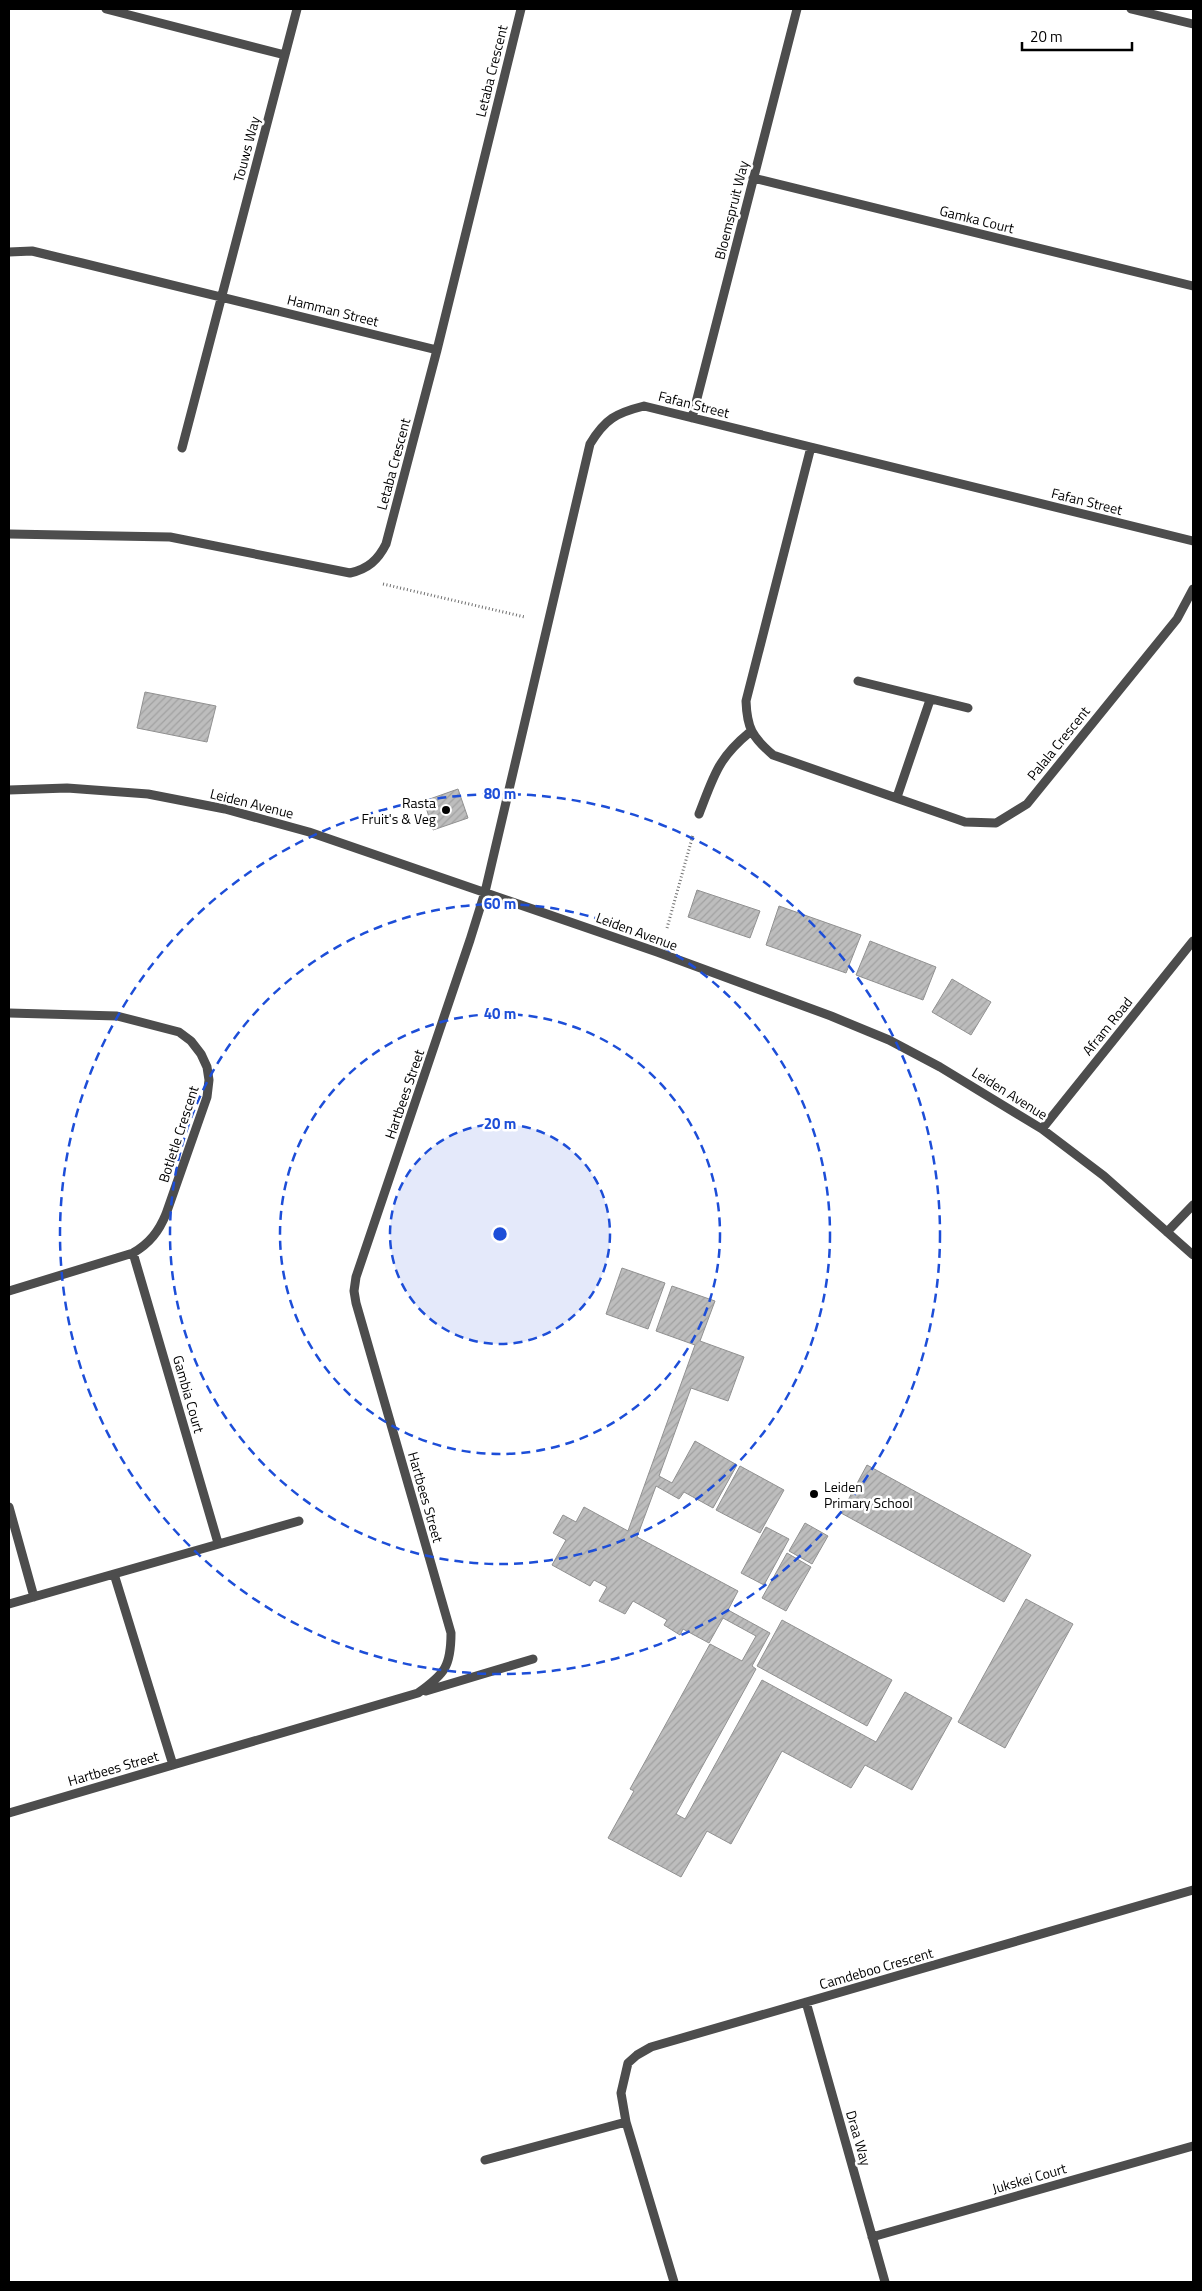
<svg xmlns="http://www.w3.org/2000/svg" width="1202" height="2291" font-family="'Titillium Web',sans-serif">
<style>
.building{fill:url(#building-hatch);stroke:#919191}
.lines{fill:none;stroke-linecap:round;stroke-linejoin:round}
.path{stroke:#6f6f6f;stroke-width:3;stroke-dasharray:1 2.5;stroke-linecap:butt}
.minor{stroke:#4d4d4d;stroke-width:9}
.ring{fill:none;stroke:#1d4ed8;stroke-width:2.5;stroke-dasharray:9 6}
.poi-dot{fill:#000;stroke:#fff;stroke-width:2}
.labels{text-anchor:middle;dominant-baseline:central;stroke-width:5;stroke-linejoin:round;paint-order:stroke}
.street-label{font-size:14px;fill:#000;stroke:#fff}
.poi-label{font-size:14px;fill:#000;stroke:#fff;text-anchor:end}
.centre{fill:#1d4ed8;stroke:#fff;stroke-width:2.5}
.ring-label{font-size:15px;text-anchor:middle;font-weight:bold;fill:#1d4ed8;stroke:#fff;stroke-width:5;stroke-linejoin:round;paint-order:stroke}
</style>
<defs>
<pattern id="building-hatch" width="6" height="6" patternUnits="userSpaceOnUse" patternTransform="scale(1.25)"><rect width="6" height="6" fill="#bdbdbd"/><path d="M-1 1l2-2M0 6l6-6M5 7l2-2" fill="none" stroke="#a1a1a1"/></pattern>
</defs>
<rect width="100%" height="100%" fill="#fff"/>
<path class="building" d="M145,692L216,706L207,742L137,728Z
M458,789L468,818L433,830L424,801Z
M697,890L760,911L750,938L688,917Z
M779,906L861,935L846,973L766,945Z
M870,941L936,967L923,1000L856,975Z
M952,979L991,1002L971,1035L932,1012Z
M622,1268L665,1283L648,1329L606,1314Z
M672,1286L715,1301L700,1341L744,1357L728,1401L691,1388L659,1476L672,1483L695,1441L737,1465L713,1508L684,1492L679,1499L656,1486L637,1537L738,1591L728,1610L770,1633L752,1666L756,1669L676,1814L685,1819L762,1680L876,1742L905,1692L952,1718L912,1790L865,1765L851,1788L782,1751L731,1844L707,1831L681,1877L608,1838L634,1791L630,1789L710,1644L742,1661L756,1636L723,1618L709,1643L683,1629L680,1635L664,1625L667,1620L633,1601L625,1614L599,1601L607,1587L594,1580L590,1586L552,1565L566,1540L553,1533L563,1515L576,1522L584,1507L628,1531L695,1345L656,1331Z
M867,1465L1031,1555L1004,1602L841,1513Z
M740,1466L784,1490L760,1533L716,1510Z
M805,1523L828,1536L812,1564L789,1551Z
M766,1527L789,1539L764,1585L741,1573Z
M787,1553L811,1567L786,1611L762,1598Z
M1026,1599L1073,1624L1005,1748L958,1722Z
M782,1620L892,1680L867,1726L757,1666Z"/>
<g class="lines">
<path class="path" d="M383,584L525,617
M667,928L693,835"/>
<path class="minor" d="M106,9L285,55
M1131,9L1193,24
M753,178L1193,286
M9,252L32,251L82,263L437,350
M692,418L797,9
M811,447L746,701C747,728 752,737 773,755L965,822L996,823L1027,804L1177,619L1193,589
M182,448L297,9
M9,534L170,537L350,573C368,569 378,560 386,544L437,350L521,9
M858,681L968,708
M9,790L67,788L148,794L225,809L309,832L657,952L831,1016L889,1040L940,1067L1042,1129L1104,1176L1193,1255
M897,797L930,700
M699,814C714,776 717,759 750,732
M9,1013L117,1016L179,1032L191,1041L201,1054L207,1067L209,1080L207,1097L166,1214C159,1231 150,1243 133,1253L9,1291
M1042,1129L1193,941
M1167,1232L1193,1205
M133,1253L218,1543
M9,1507L34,1597
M114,1574L173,1765
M9,1604L299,1521
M426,1691L533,1659
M9,1813L418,1693C445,1674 451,1666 451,1633L356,1303L354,1291L356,1277L470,940L485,892L590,444C605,419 616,413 644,406L1193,541
M806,2002L885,2282
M485,2160L626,2122
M872,2237L1193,2146
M674,2282L626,2122L621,2093L628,2063L637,2055L651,2047L1193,1890"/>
</g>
<circle cx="500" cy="1234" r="110" fill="#1d4ed8" fill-opacity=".12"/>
<g class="ring">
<circle cx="500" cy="1234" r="110"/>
<circle cx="500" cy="1234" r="220"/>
<circle cx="500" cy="1234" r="330"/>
<circle cx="500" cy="1234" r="440"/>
</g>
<g class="poi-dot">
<circle cx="446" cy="810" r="5"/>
<circle cx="814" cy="1494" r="5"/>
</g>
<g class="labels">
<g class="street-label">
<text transform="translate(491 71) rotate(-76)">Letaba Crescent</text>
<text transform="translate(246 149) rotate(-75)">Touws Way</text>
<text transform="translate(731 210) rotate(-76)">Bloemspruit Way</text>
<text transform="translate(977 219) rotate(14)">Gamka Court</text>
<text transform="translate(333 310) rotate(14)">Hamman Street</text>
<text transform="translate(694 404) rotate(14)">Fafan Street</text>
<text transform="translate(393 464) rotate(-75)">Letaba Crescent</text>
<text transform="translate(1087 501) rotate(14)">Fafan Street</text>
<text transform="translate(1058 743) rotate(-51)">Palala Crescent</text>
<text transform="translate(252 803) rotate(14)">Leiden Avenue</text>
<text transform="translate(637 931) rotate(20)">Leiden Avenue</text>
<text transform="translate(1107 1026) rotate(-51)">Afram Road</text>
<text transform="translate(1010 1093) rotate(32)">Leiden Avenue</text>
<text transform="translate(404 1094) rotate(-71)">Hartbees Street</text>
<text transform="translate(178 1134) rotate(-72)">Botletle Crescent</text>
<text transform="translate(189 1394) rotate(74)">Gambia Court</text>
<text transform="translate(426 1497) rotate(74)">Hartbees Street</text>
<text transform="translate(113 1768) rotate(-16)">Hartbees Street</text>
<text transform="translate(876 1968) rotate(-16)">Camdeboo Crescent</text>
<text transform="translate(859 2138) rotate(74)">Draa Way</text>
<text transform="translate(1029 2178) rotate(-16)">Jukskei Court</text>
</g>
<g class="poi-label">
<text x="436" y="802">Rasta<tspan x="436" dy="16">Fruit's &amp; Veg</tspan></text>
<text x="824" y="1486" text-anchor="start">Leiden<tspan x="824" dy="16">Primary School</tspan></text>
</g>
</g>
<circle cx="500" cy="1234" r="8" class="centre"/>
<g class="ring-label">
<text x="500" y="799">80 m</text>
<text x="500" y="909">60 m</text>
<text x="500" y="1019">40 m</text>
<text x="500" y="1129">20 m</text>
</g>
<rect width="1202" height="2291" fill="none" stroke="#000000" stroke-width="20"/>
<path d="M1022 42v8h110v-8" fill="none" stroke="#000000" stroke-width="2.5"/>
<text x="1030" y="42" font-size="15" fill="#000000" stroke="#ffffff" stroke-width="4" paint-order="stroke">20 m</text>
</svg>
